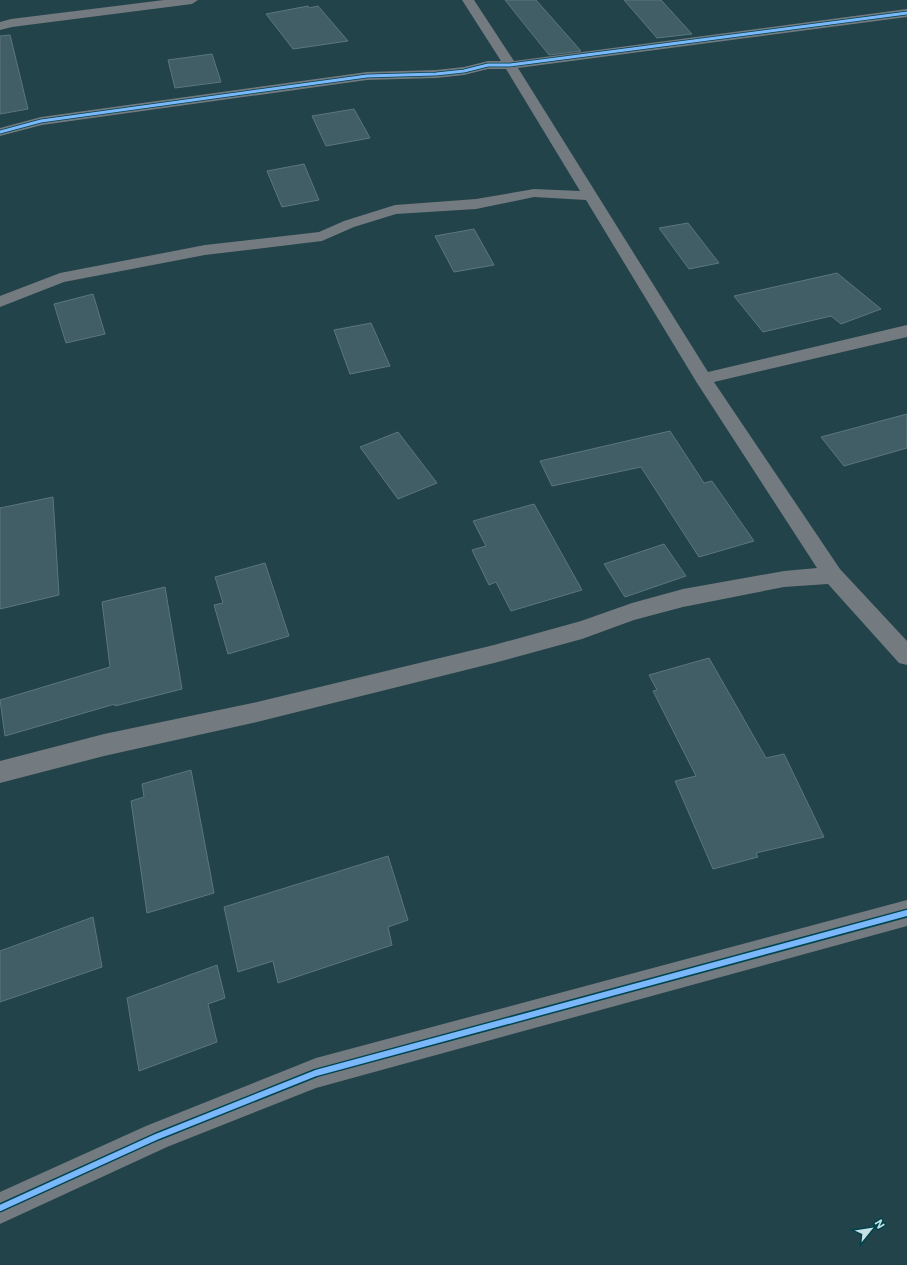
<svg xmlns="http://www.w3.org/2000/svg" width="907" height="1265" font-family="Commissioner,sans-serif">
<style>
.building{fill:#415d65;stroke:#5d767d}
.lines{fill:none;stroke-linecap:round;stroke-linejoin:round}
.minor{fill:#737a80;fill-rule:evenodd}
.cycleway-far1-casing{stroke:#00444e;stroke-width:4.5}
.cycleway-casing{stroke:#00444e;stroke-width:9}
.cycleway-far1{stroke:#7ab7fb;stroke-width:3}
.cycleway{stroke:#7ab7fb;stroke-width:6}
</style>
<rect width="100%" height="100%" fill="#214349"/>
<path class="building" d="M505,0H536L581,51L549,55Z
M624,0H661L692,34L657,38Z
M308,6L309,8L318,6L348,41L293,49L266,14Z
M10,35L28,109L0,114V36Z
M212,54L221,82L175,88L168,60Z
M354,109L370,138L326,146L312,116Z
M304,164L319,200L282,207L267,171Z
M688,223L719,263L689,269L659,228Z
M474,229L494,265L454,272L435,236Z
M837,273L881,309L841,324L831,316L763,332L734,296Z
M93,294L105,334L66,343L54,304Z
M371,323L390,366L350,374L334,330Z
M907,414V448L844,466L821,437Z
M670,431L704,483L712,481L754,541L699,557L641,467L552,486L540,461Z
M398,432L437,483L398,499L360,447Z
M53,497L59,595L0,609V508Z
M534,504L582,590L511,611L496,582L489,585L472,550L486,546L473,521Z
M664,544L686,576L625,597L604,564Z
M265,563L289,636L228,654L214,605L223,603L215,577Z
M165,587L182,689L115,706V704L5,736L0,700L110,667L102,602Z
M709,658L766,758L784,754L824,837L756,853L758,857L713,869L675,781L696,776L653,691L657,690L649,675Z
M191,770L214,893L147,913L131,801L144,797L142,784Z
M388,856L408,920L388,927L392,945L278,983L273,961L238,972L224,907Z
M93,917L102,967L0,1002V951Z
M217,965L225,998L208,1004L217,1042L139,1071L127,998Z"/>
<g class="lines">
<path class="minor" d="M164,0H198L192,4L12,27L0,30V22L11,19Z
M462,0H474L514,61L907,9V17L518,68L708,372L907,325V337L714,382L840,569L907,641V665L899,663L828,584L784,587L683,607L634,620L582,639L494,663L257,722L104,756L0,783V761L104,734L257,702L494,645L581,621L632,603L683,589L784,571L817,568L697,383L586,200L534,197L476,209L396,214L354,227L322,241L205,255L64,282L0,307V296L60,273L205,245L319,232L344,221L395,205L476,199L534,189L580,191L506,69H488L464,75L436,78L367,80L42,125L0,136V128L41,117L367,72L436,70L464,67L488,61H501Z
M907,900V926L316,1088L167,1147L0,1224V1192L146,1126L316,1058Z"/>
<defs>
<path id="cycleway-far1" d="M0,132L41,121L367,76L436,74L464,71L488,65H510L907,13"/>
<path id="cycleway" d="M0,1208L156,1137L316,1073L907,913"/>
</defs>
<use href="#cycleway-far1" class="cycleway-far1-casing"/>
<use href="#cycleway" class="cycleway-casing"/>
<use href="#cycleway-far1" class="cycleway-far1"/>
<use href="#cycleway" class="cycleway"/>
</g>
<g transform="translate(871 1229) rotate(60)" stroke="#00444e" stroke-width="3" paint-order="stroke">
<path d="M0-3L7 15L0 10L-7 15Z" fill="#c5e1e6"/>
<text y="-6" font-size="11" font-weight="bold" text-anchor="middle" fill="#c5e1e6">N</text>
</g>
</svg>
